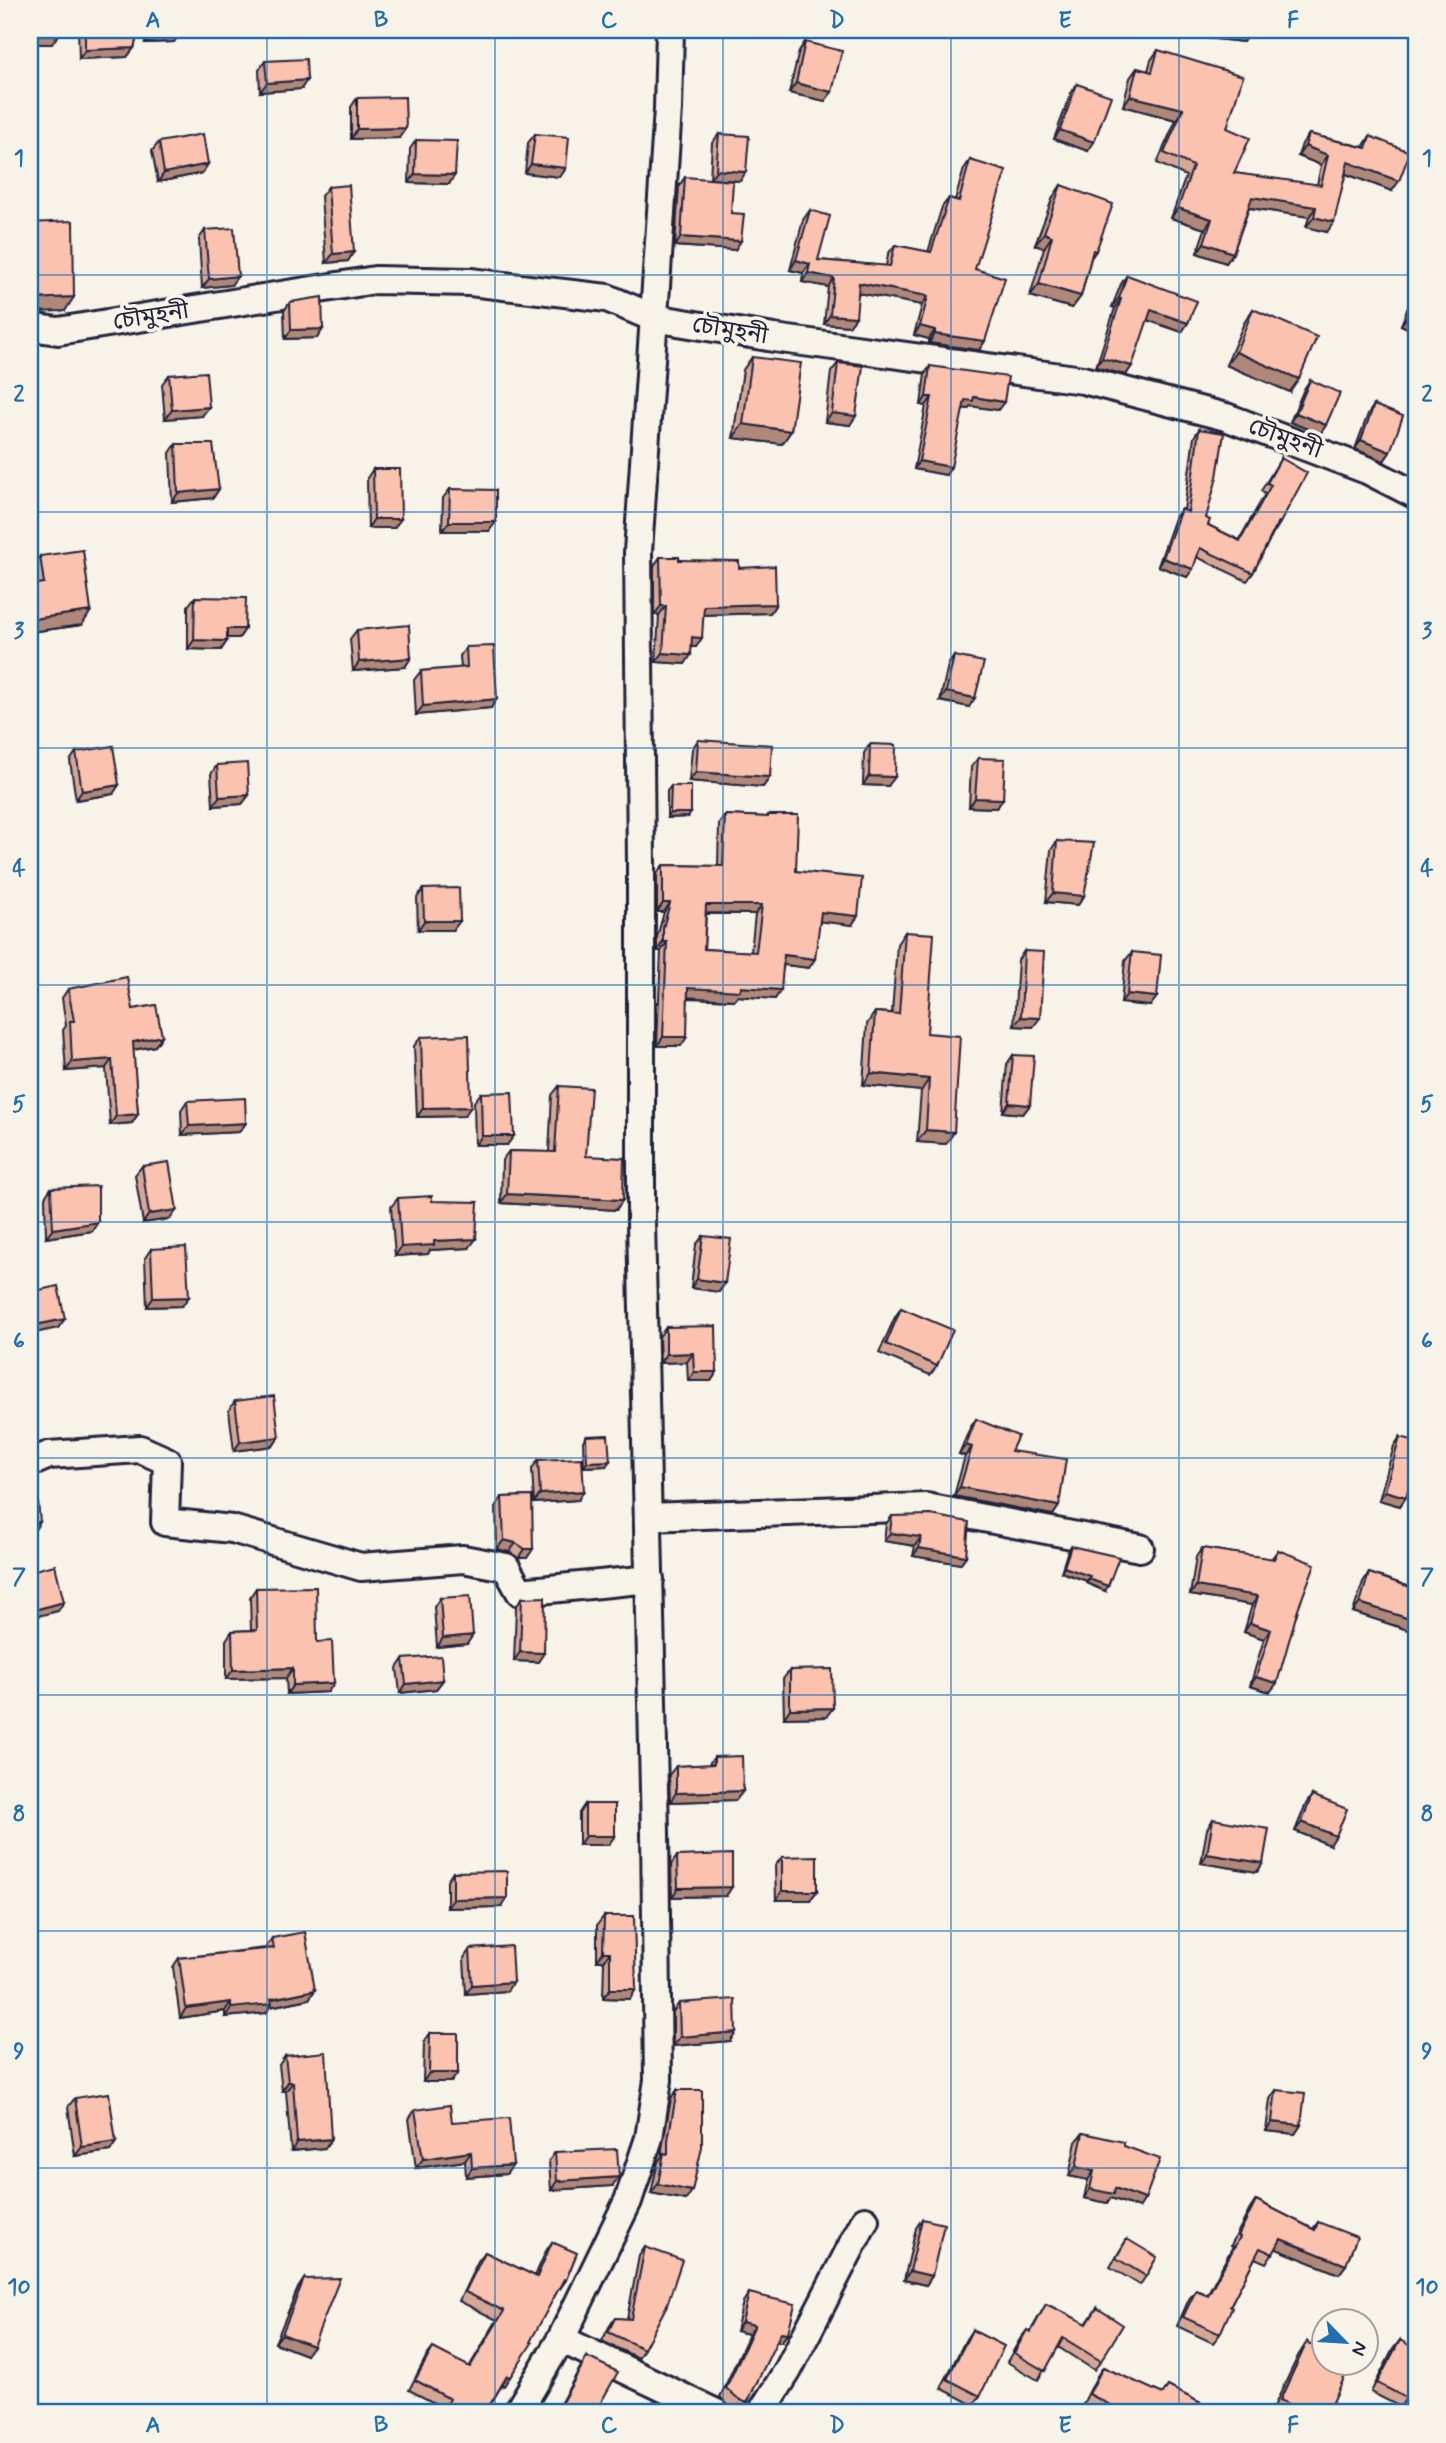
<svg xmlns="http://www.w3.org/2000/svg" width="1446" height="2443" font-family="Mynerve,'Noto Sans Bengali',sans-serif">
<style>
.lines{fill:none;stroke-linecap:round;stroke-linejoin:round}
.street-casing{stroke:#22223b;stroke-width:32}
.street{stroke:#f7f3e8;stroke-width:26}
.wall{fill:#d7a796;stroke:#22223b;stroke-width:2;fill-rule:evenodd}
.shaded-wall{fill:#af887a;stroke:#22223b;stroke-width:2}
.building{fill:#fac2af;stroke:#22223b;stroke-width:2;fill-rule:evenodd}
.grid{fill:none;stroke:#1f6fb2;stroke-width:2;stroke-opacity:0.55}
.labels{text-anchor:middle;dominant-baseline:central;stroke-width:7;stroke-linejoin:round;paint-order:stroke}
.street-label{font-size:24px;fill:#22223b;stroke:#f7f3e8}
.neatline{fill:none;stroke:#1f6fb2;stroke-width:2.5}
.grid-label{font-size:23px;text-anchor:middle;font-weight:bold;fill:#1f6fb2}
</style>
<rect width="100%" height="100%" fill="#f7f3e8"/>
<filter id="ink" filterUnits="userSpaceOnUse"><feTurbulence type="fractalNoise" baseFrequency=".0143" numOctaves="2"/><feDisplacementMap in="SourceGraphic" scale="14" xChannelSelector="R" yChannelSelector="G"/><feConvolveMatrix kernelMatrix="1 2 1 2 8 2 1 2 1" color-interpolation-filters="sRGB"/></filter>
<g filter="url(#ink)">
<g class="lines">
<defs>
<path id="street" d="M30,327L58,331L375,280L470,282L607,298L654,318L774,338L1083,380L1226,417L1367,470L1416,495
M30,1463L49,1455L140,1449L167,1461L165,1522L232,1529L361,1567L463,1559L506,1567L520,1592L650,1579
M648,1517L926,1507L1140,1548
M561,2339L716,2413
M517,2413L561,2339L628,2201L649,2138L658,2080L655,1833L641,1222V865L638,552L668,109L670,30
M761,2413L788,2370L865,2220"/>
</defs>
<use href="#street" class="street-casing"/>
<use href="#street" class="street"/>
</g>
<path class="wall" d="M78,30H139L134,48L127,57L79,59Z
M144,30H180V33L174,42L145,43Z
M1207,30H1250L1249,33L1243,42L1206,38Z
M805,42L825,101L789,93L799,51Z
M1158,50L1227,128L1234,173L1317,185L1321,165L1298,156L1302,144L1309,134L1363,147L1370,136L1392,191L1346,174L1327,232L1306,227L1309,217L1249,208L1233,253L1226,263L1197,253L1205,229L1171,218L1186,176L1157,163L1176,120L1123,106L1130,78L1137,68L1148,71L1151,60Z
M265,61L301,89L260,92L259,70Z
M1077,84L1088,151L1054,139L1071,93Z
M357,98L399,138L351,139V107Z
M535,134L566,168L560,177L525,173L528,143Z
M719,134L740,181L710,179L712,143Z
M416,140L449,184L409,183L410,149Z
M159,142L208,164L202,173L158,182L152,151Z
M970,160L975,269L985,341L979,350L929,343V339L914,335L922,305L858,293L849,326L824,324L828,287L802,282L803,273L790,270L803,220L810,210L818,260L886,266L888,254L895,245L928,252L942,207L949,198L955,200L964,169Z
M685,177L731,213L735,250L675,246L679,186Z
M1061,185L1096,251L1091,258L1081,296L1072,308L1030,296L1044,248L1035,245L1053,197Z
M328,187L348,261L326,263L321,196Z
M205,230L231,285L202,288L199,239Z
M1127,275L1182,332L1147,320L1126,375L1096,367L1115,308L1112,307L1121,284Z
M1416,290V332L1401,325L1412,297Z
M290,302L323,329L317,338L285,339L284,311Z
M1253,309L1290,392L1226,365L1244,323Z
M752,357L791,431L782,444L733,438L743,370Z
M838,363L850,425L825,422L831,372Z
M930,366L998,410L970,406L968,409L963,408L946,475L914,469L926,406L921,405L925,374Z
M169,375L202,416L165,419L162,384Z
M1310,380L1326,425L1320,434L1290,422L1304,389Z
M1374,405L1390,452L1384,461L1355,449L1368,414Z
M1199,429L1206,518L1208,525L1239,540L1265,494L1261,491L1281,458L1280,523L1275,531H1274L1253,573L1247,581L1197,557L1187,577L1158,566L1175,518L1181,509L1184,510L1194,437Z
M176,444L219,489L213,498L172,502L170,453Z
M373,469L394,528H368L367,478Z
M450,489L489,531H442L443,498Z
M40,556L82,625L30,632V585L33,584L31,570Z
M660,557L739,568L776,604L770,613L703,615L696,647H692L685,664L656,662L659,615H654V566Z
M195,597L245,629L239,638H227V641L221,650L188,649V606Z
M357,630L405,667L353,671L350,639Z
M466,647L491,708L416,715L414,680L421,671L461,668L460,656Z
M954,656L969,707L940,701L948,665Z
M698,740L770,777L763,787L689,781L692,749Z
M870,744L888,786L863,785L864,753Z
M76,752L113,794L76,800L70,761Z
M978,758L997,808L969,807L971,767Z
M217,765L249,795L242,804L213,806L211,774Z
M671,786L688,817L667,818V791Z
M725,815L767,817L768,815L796,871L852,925L820,921L809,968L784,965L775,999L737,996L734,1000L688,998L681,1046H657L661,951H657V937L664,912H657V874L663,865L718,866L719,824ZM706,914H755L751,952L704,949Z
M1057,841L1084,896L1078,905L1046,902L1051,850Z
M423,889L453,930H418L417,898Z
M905,932L927,1033L946,1144L917,1142L921,1091L863,1085L867,1024L875,1012L892,1013L897,944Z
M1024,951L1033,1027L1014,1026L1018,960Z
M1132,952L1150,1006L1121,1003L1125,961Z
M68,989L133,1009L162,1036L155,1046L133,1050L138,1114L132,1123L110,1125L106,1068L66,1071L63,1030L66,1026L62,998Z
M421,1037L464,1116L417,1117L414,1046Z
M1013,1055L1030,1105L1023,1114L1003,1112L1007,1064Z
M559,1086L586,1156L616,1210L501,1203L502,1160L509,1151L549,1152L552,1095Z
M481,1093L507,1145H475L474,1102Z
M187,1101L246,1123L239,1132L182,1135L181,1110Z
M142,1166L170,1219L143,1223L135,1175Z
M51,1188L92,1231L46,1238L45,1197Z
M398,1198L432,1201L469,1248L430,1250L428,1254L395,1256L391,1207Z
M703,1236L725,1283L719,1292L691,1288L696,1245Z
M151,1249L182,1306L147,1307L145,1258Z
M901,1308L937,1366L930,1375L879,1353L895,1317Z
M666,1327L717,1372L711,1381H688L687,1362L660,1363L659,1337Z
M235,1401L279,1437L273,1446L234,1451L229,1410Z
M976,1419L1011,1451L1059,1506L1053,1515L954,1496L965,1456L959,1454L970,1428Z
M586,1436L606,1466L584,1467L583,1441Z
M1400,1437L1406,1497L1400,1506L1379,1500L1394,1446Z
M538,1460L578,1500L534,1503L532,1469Z
M532,1496L527,1558H519L509,1552L497,1549L496,1506L502,1497Z
M892,1516L966,1556L960,1564L913,1556L915,1546L884,1541L886,1524Z
M1071,1546L1105,1591L1086,1583L1087,1581L1061,1572L1068,1550Z
M1202,1548L1271,1559L1278,1550L1298,1609L1270,1692L1250,1686L1264,1639L1244,1632L1252,1605L1190,1595L1196,1557Z
M1369,1573L1416,1589V1622L1411,1631L1353,1612L1363,1582Z
M256,1588L317,1642L328,1692L287,1694L286,1678L226,1679V1640L232,1631L251,1630L250,1597Z
M440,1598L467,1644L437,1647L434,1607Z
M522,1598L538,1662L514,1661L516,1607Z
M403,1659L443,1680L436,1689L400,1693L397,1668Z
M790,1670L826,1717L784,1718L783,1679Z
M714,1757L743,1791L736,1800L670,1802L669,1775L676,1766L708,1765Z
M1312,1795L1330,1845L1295,1831L1306,1804Z
M585,1804L608,1845H579V1813Z
M1213,1819L1263,1863L1257,1872L1201,1863L1207,1829Z
M677,1856L726,1896L672,1897L671,1865Z
M782,1857L817,1891L810,1900H776L775,1866Z
M453,1872L501,1907L447,1908V1881Z
M604,1916L636,1989L630,1999L603,1998L604,1961H597V1925Z
M272,1938L315,1990L309,1999L270,2007L266,2013L225,2017V2011L180,2018L173,1967L179,1958L266,1948V1947Z
M470,1949L507,1991L466,1994L464,1958Z
M679,2003L730,2041L673,2046V2012Z
M430,2033L451,2082H423L424,2042Z
M285,2056L331,2139L325,2148L291,2151L286,2091H282L279,2065Z
M677,2090L686,2200L651,2193L658,2162L662,2156V2149L671,2099Z
M1276,2090L1301,2125L1295,2134L1266,2131L1270,2099Z
M75,2098L116,2142L110,2151L75,2156L68,2107Z
M415,2110L452,2122L513,2165L506,2174L466,2177L465,2161L416,2168L409,2119Z
M1083,2133L1124,2146L1139,2208L1111,2198L1107,2203L1084,2198L1088,2180L1069,2176L1076,2142Z
M555,2152L612,2186L551,2190L549,2161Z
M1256,2200L1313,2229L1318,2222L1346,2265L1339,2274L1276,2248L1266,2263L1255,2258L1230,2306L1220,2334L1213,2343L1177,2326L1189,2299L1196,2290L1207,2295L1233,2246L1231,2245L1250,2209Z
M922,2219L932,2276L926,2285L904,2280L916,2228Z
M1127,2239L1146,2276L1140,2285L1110,2267Z
M552,2242L566,2280L560,2289H558L510,2377L504,2386L502,2385L485,2413H441L444,2408L409,2390L426,2357L433,2348L469,2367L497,2320L459,2301L478,2261L485,2252L535,2276L546,2251Z
M645,2247L644,2349L638,2358L602,2341L609,2327L615,2318L627,2319L639,2256Z
M304,2279L306,2355L275,2343L298,2288Z
M749,2293L788,2333L781,2342L776,2341L747,2403L740,2412L730,2407L720,2397L749,2334L736,2331L743,2302Z
M1046,2304L1086,2324L1097,2308L1101,2361L1094,2370L1058,2347L1038,2380L1007,2362L1020,2339L1027,2330L1030,2332Z
M972,2330L980,2396L973,2405L941,2388L966,2339Z
M1400,2340L1406,2398L1400,2407L1371,2392L1393,2349Z
M1307,2342L1328,2413H1271L1298,2356Z
M587,2357L595,2413H555L581,2366Z
M1103,2367L1162,2394L1168,2386L1220,2413H1102L1083,2404L1097,2376Z"/>
<path class="shaded-wall" d="M1212,30H1219L1249,33L1243,42L1206,38Z
M1292,30H1306L1305,32Z
M180,33L174,42L145,43L151,34Z
M30,35H58L52,44H30Z
M134,48L127,57L79,59L85,50Z
M307,80L301,89L260,92L267,83Z
M796,83L832,92L825,101L789,93Z
M1130,96L1183,109L1176,120L1123,106Z
M406,128L399,138L351,139L357,129Z
M1060,130L1094,142L1088,151L1054,139Z
M1305,146L1328,155L1321,165L1298,156Z
M1348,162L1399,181L1392,191L1341,172Z
M208,164L202,173L158,182L164,173Z
M531,164L566,168L560,177L525,173Z
M716,170L746,172L740,181L710,179Z
M415,174L455,175L449,184L409,183Z
M1252,197L1316,207L1309,217L1245,207Z
M1178,208L1212,219L1205,229L1171,218Z
M1314,217L1334,222L1327,232L1306,227Z
M1044,233L1052,236L1044,248L1035,245Z
M681,237L741,241L735,250L675,246Z
M1204,243L1233,253L1226,263L1197,253Z
M354,252L348,261L326,263L333,254Z
M796,260L810,264L803,273L790,270Z
M808,273L834,278L828,287L802,282Z
M238,276L231,285L202,288L209,279Z
M859,283L928,296L922,305L853,292Z
M1039,284L1081,296L1072,308L1030,296Z
M74,297L65,311L30,312V299Z
M1119,298L1121,299L1115,308L1112,307Z
M1151,310L1188,323L1182,332L1144,319Z
M830,315L856,317L849,326L824,324Z
M1407,317L1416,321V332L1401,325Z
M920,326L935,330L929,339L914,335Z
M323,329L317,338L285,339L291,330Z
M935,334L985,341L979,350L929,343Z
M1236,352L1299,379L1290,392L1226,365Z
M1102,358L1132,366L1126,375L1096,367Z
M926,397H932L926,406L921,405Z
M974,397L1004,402L998,410L970,406L968,409L959,408L965,400Z
M209,407L202,416L165,419L172,410Z
M832,413L856,416L850,425L825,422Z
M1296,413L1326,425L1320,434L1290,422Z
M743,424L791,431L782,444L733,438Z
M1361,440L1390,452L1384,461L1355,449Z
M919,461L951,467L946,475L914,469Z
M219,489L213,498L172,502L178,493Z
M374,519H401L394,528H368Z
M449,522H496L489,531H442Z
M1163,558L1193,569L1187,577L1158,566Z
M776,604L770,613L697,615L704,606Z
M661,606H666L659,615H654Z
M91,611L82,625L30,632V623L32,619Z
M227,629H245L239,638H221Z
M692,637L702,638L696,647H686Z
M194,640L227,641L221,650L188,649Z
M663,653L691,655L685,664L656,662Z
M411,658L405,667L353,671L359,662Z
M946,692L975,698L969,707L940,701Z
M497,699L491,708L416,715L423,706Z
M696,772L770,777L763,787L689,781Z
M869,776L895,777L888,786L863,785Z
M119,785L113,794L76,800L82,791Z
M249,795L242,804L213,806L219,797Z
M975,798L1003,799L997,808L969,807Z
M670,813H691L688,817L667,818Z
M1053,893L1084,896L1078,905L1046,902Z
M663,903H670L664,912H657Z
M706,905H762L755,914L700,913Z
M821,912L858,916L852,925L815,921Z
M424,921H460L453,930H418Z
M663,942H667L661,951H657Z
M784,955L815,959L809,968L778,964Z
M741,987L781,990L775,999L737,996L734,1000L682,997L688,988Z
M1127,994L1157,997L1150,1006L1121,1003Z
M1021,1017L1040,1018L1033,1027L1014,1026Z
M162,1036L155,1046L126,1051L133,1042Z
M663,1037H687L681,1046H657Z
M112,1059L106,1068L66,1071L72,1062Z
M871,1073L929,1079L921,1091L863,1085Z
M1009,1103L1030,1105L1023,1114L1003,1112Z
M471,1107L464,1116L417,1117L423,1108Z
M138,1114L132,1123L110,1125L116,1116Z
M246,1123L239,1132L182,1135L189,1126Z
M926,1130L954,1132L946,1144L917,1142Z
M482,1136H514L507,1145H475Z
M507,1194L623,1200L616,1210L501,1203Z
M177,1210L170,1219L143,1223L149,1214Z
M98,1222L92,1231L46,1238L53,1229Z
M476,1239L469,1248L430,1250L428,1254L395,1256L401,1247L434,1241Z
M36,1248L30,1257V1249Z
M697,1279L725,1283L719,1292L691,1288Z
M189,1297L182,1306L147,1307L153,1298Z
M65,1319L58,1328L30,1334V1326Z
M693,1353L687,1362L660,1363L666,1354Z
M694,1372H717L711,1381H688Z
M279,1437L273,1446L234,1451L240,1442Z
M966,1445L972,1447L965,1456L959,1454Z
M610,1461L606,1466L584,1467L587,1462Z
M960,1487L1059,1506L1053,1515L954,1496Z
M584,1491L578,1500L534,1503L540,1494Z
M1385,1491L1406,1497L1400,1506L1379,1500Z
M40,1522L34,1531H30V1523Z
M890,1533L921,1537L915,1546L884,1541Z
M504,1540L516,1543L509,1552L497,1549Z
M919,1548L966,1556L960,1564L913,1556Z
M525,1549H533L527,1558H519Z
M1064,1567L1090,1576L1087,1581L1061,1572Z
M1089,1579L1108,1586L1105,1591L1086,1583Z
M1196,1586L1258,1596L1252,1605L1190,1595Z
M64,1602L58,1611L30,1618V1611Z
M1360,1603L1416,1621V1622L1411,1631L1353,1612Z
M1250,1623L1271,1630L1264,1639L1244,1632Z
M473,1635L467,1644L437,1647L443,1638Z
M520,1652L544,1653L538,1662L514,1661Z
M293,1668L286,1678L226,1679L233,1670Z
M1256,1677L1277,1683L1270,1692L1250,1686Z
M443,1680L436,1689L400,1693L406,1684Z
M334,1683L328,1692L287,1694L293,1685Z
M833,1708L826,1717L784,1718L790,1709Z
M743,1791L736,1800L670,1802L676,1793Z
M1302,1822L1336,1836L1330,1845L1295,1831Z
M585,1836H615L608,1845H579Z
M1207,1854L1263,1863L1257,1872L1201,1863Z
M732,1887L726,1896L672,1897L678,1888Z
M782,1891H817L810,1900H776Z
M507,1898L501,1907L447,1908L453,1899Z
M603,1952H610L604,1961H597Z
M513,1982L507,1991L466,1994L472,1985Z
M610,1989H636L630,1999L603,1998Z
M315,1990L309,1999L270,2007L266,2013L225,2017L231,2008Z
M231,2002L225,2011L180,2018L186,2008Z
M736,2032L730,2041L673,2046L680,2037Z
M429,2073H458L451,2082H423Z
M288,2082H293L286,2091H282Z
M1272,2122L1301,2125L1295,2134L1266,2131Z
M331,2139L325,2148L291,2151L297,2142Z
M116,2142L110,2151L75,2156L82,2147Z
M471,2152L465,2161L416,2168L423,2159Z
M513,2165L506,2174L466,2177L472,2168Z
M1076,2167L1094,2171L1088,2180L1069,2176Z
M619,2177L612,2186L551,2190L557,2181Z
M658,2184L692,2191L686,2200L651,2193Z
M1115,2188L1145,2199L1139,2208L1111,2198L1107,2203L1084,2198L1090,2189Z
M1281,2239L1346,2265L1339,2274L1274,2248Z
M910,2271L932,2276L926,2285L904,2280Z
M742,2322L755,2325L749,2334L736,2331Z
M781,2332L788,2333L781,2342L774,2341Z
M282,2334L313,2346L306,2355L275,2343Z"/>
<path class="building" d="M30,30H58V35H30Z
M85,30H139L134,48L85,50Z
M151,30H180V33L151,34Z
M1219,30H1250L1249,33Z
M805,42L842,51L832,92L796,83Z
M1158,50L1243,76L1227,128L1250,138L1234,173L1321,185L1328,155L1305,146L1309,134L1366,148L1370,136L1410,152L1399,181L1348,162L1334,222L1314,217L1316,207L1252,197L1233,253L1204,243L1212,219L1178,208L1193,166L1164,153L1183,109L1130,96L1137,68L1152,72Z
M306,59L307,80L267,83L265,61Z
M1077,84L1111,96L1094,142L1060,130Z
M405,97L406,128L357,129V98Z
M203,134L208,164L164,173L159,142Z
M535,134L569,137L566,168L531,164Z
M719,134L749,136L746,172L716,170Z
M416,140L457,141L455,175L415,174Z
M970,160L1006,171L975,269L1005,278L985,341L935,334V330L920,326L928,296L859,283L856,317L830,315L834,278L808,273L810,264L796,260L810,210L830,216L818,260L890,266L895,245L931,252L949,198L959,201Z
M685,177L733,181L731,213L744,214L741,241L681,237Z
M349,185L354,252L333,254L328,187Z
M1061,185L1113,204L1096,251L1093,250L1081,296L1039,284L1052,236L1044,233Z
M73,221L74,297L30,299V223Z
M234,228L238,276L209,279L205,230Z
M1127,275L1197,301L1188,323L1151,310L1132,366L1102,358L1121,299L1119,298Z
M1416,292V321L1407,317Z
M322,297L323,329L291,330L290,302Z
M1253,309L1317,337L1299,379L1236,352Z
M752,357L801,363L791,431L743,424Z
M838,363L863,366L856,416L832,413Z
M930,366L1008,377L1004,402L974,397L973,401L965,400L951,467L919,461L932,397H926Z
M206,372L209,407L172,410L169,375Z
M1310,380L1340,393L1326,425L1296,413Z
M1374,405L1403,416L1390,452L1361,440Z
M1199,429L1224,433L1217,477L1206,518L1210,520L1208,525L1240,541L1271,485L1267,483L1281,458L1307,473L1280,523L1278,522L1253,573L1200,548L1193,569L1163,558L1181,509L1188,512Z
M176,444H213L219,489L178,493Z
M373,469H400L401,519H374Z
M450,489L496,490V522H449Z
M83,550L91,611L32,619L30,603V585L44,583L40,556Z
M660,557H679V560L739,561V568L775,566L776,604L704,606L702,638L692,637L691,655L663,653L666,606H661Z
M195,597L246,598L245,629H227V641L194,640Z
M409,625L411,658L359,662L357,630Z
M494,646L497,699L423,706L421,671L467,667L466,647Z
M954,656L984,662L975,698L946,692Z
M698,740L772,745L770,777L696,772Z
M870,744L896,745L895,777L869,776Z
M113,746L119,785L82,791L76,752Z
M978,758L1005,759L1003,799L975,798Z
M247,763L249,795L219,797L217,765Z
M671,786H691V813H670Z
M725,815L768,817V815H798L796,871L862,878L858,916L821,912L815,959L784,955L781,990L741,987L740,991L688,988L687,1037H663L667,942H663V928L670,903H663V865L723,866ZM706,905H762L756,952L704,949Z
M1057,841L1094,843L1084,896L1053,893Z
M459,888L460,921H424L423,889Z
M905,932L934,934L927,1033L960,1036L954,1132L926,1130L929,1079L871,1073L875,1012L899,1014Z
M1024,951L1044,952L1040,1018L1021,1017Z
M1132,952L1161,955L1157,997L1127,994Z
M127,977L133,1009L156,1005L162,1036L133,1042L138,1114L116,1116L112,1059L72,1062L70,1021H74L68,989Z
M469,1035L471,1107L423,1108L421,1037Z
M1013,1055L1034,1056L1030,1105L1009,1103Z
M559,1086L591,1088L586,1156L624,1158L623,1200L507,1194L509,1151L555,1152Z
M512,1092L514,1136H482L481,1093Z
M245,1098L246,1123L189,1126L187,1101Z
M169,1162L177,1210L149,1214L142,1166Z
M98,1186V1222L53,1229L51,1188Z
M432,1196V1201L478,1202L476,1239L434,1241V1245L401,1247L398,1198Z
M33,1223L36,1248L30,1249V1224Z
M703,1236L731,1239L725,1283L697,1279Z
M186,1247L189,1297L153,1298L151,1249Z
M58,1286L65,1319L30,1326V1292Z
M901,1308L953,1330L937,1366L886,1344Z
M716,1326L717,1372H694L693,1353L666,1354V1327Z
M274,1396L279,1437L240,1442L235,1401Z
M976,1419L1018,1436L1011,1451L1066,1459L1059,1506L960,1487L972,1447L966,1445Z
M608,1435L610,1461L587,1462L586,1436Z
M1400,1437L1416,1441V1461L1406,1497L1385,1491Z
M582,1458L584,1491L540,1494L538,1460Z
M36,1482L40,1522L30,1523V1483Z
M532,1496L533,1549H525L516,1543L504,1540L502,1497Z
M931,1515L969,1522L966,1556L919,1548L921,1537L890,1533L892,1516Z
M1071,1546L1119,1557L1108,1586L1089,1579L1090,1576L1064,1567Z
M1202,1548L1274,1559L1278,1550L1315,1564L1298,1609L1277,1683L1256,1677L1271,1630L1250,1623L1258,1596L1196,1586Z
M55,1565L64,1602L30,1611V1571Z
M1369,1573L1416,1589V1621L1360,1603Z
M316,1587L317,1642L332,1641L334,1683L293,1685V1668L233,1670L232,1631L257,1630L256,1588Z
M470,1596L473,1635L443,1638L440,1598Z
M545,1597L544,1653L520,1652L522,1598Z
M441,1656L443,1680L406,1684L403,1659Z
M832,1669L833,1708L790,1709V1670Z
M742,1756L743,1791L676,1793V1766L714,1764V1757Z
M1312,1795L1347,1809L1336,1836L1302,1822Z
M585,1804H615V1836H585Z
M1213,1819L1269,1829L1263,1863L1207,1854Z
M732,1854V1887L678,1888L677,1856Z
M817,1856V1891H782V1857Z
M507,1871V1898L453,1899V1872Z
M604,1916H634L636,1989H610V1952H603Z
M305,1932L315,1990L271,1999L272,2004L231,2008V2002L186,2008L179,1958L274,1948L272,1938Z
M511,1946L513,1982L472,1985L470,1949Z
M735,1999L736,2032L680,2037L679,2003Z
M430,2033H458V2073H429Z
M326,2052L331,2139L297,2142L293,2082H288L285,2056Z
M677,2090H702V2147L692,2191L658,2184L664,2153L668,2154V2140Z
M1276,2090L1305,2093L1301,2125L1272,2122Z
M109,2093L116,2142L82,2147L75,2098Z
M450,2105L452,2122L509,2118L513,2165L472,2168L471,2152L423,2159L415,2110Z
M1083,2133L1124,2142V2146L1160,2159L1145,2199L1115,2188L1114,2194L1090,2189L1094,2171L1076,2167Z
M617,2149L619,2177L557,2181L555,2152Z
M1256,2200L1315,2230L1318,2222L1357,2237L1346,2265L1281,2239L1273,2254L1260,2248L1230,2306L1232,2307L1220,2334L1183,2317L1196,2290L1208,2295L1240,2237L1238,2236Z
M922,2219L944,2224L932,2276L910,2271Z
M1127,2239L1157,2257L1146,2276L1116,2258Z
M552,2242L577,2253L566,2280L564,2279L530,2342L532,2343L510,2377L507,2376L485,2413H464L447,2404L450,2399L415,2380L433,2348L470,2367L504,2311L465,2292L485,2252L537,2277Z
M645,2247L682,2260L667,2305L644,2349L608,2332L615,2318L631,2319Z
M340,2278L313,2346L282,2334L304,2279Z
M749,2293L795,2304L788,2333L781,2332L747,2403L736,2398L726,2388L755,2325L742,2322Z
M1046,2304L1087,2324L1097,2308L1123,2325L1101,2361L1063,2338L1045,2371L1014,2353L1027,2330L1031,2332Z
M972,2330L1004,2346L980,2396L947,2379Z
M1400,2340L1416,2349V2379L1406,2398L1377,2383Z
M1307,2342L1324,2350V2362L1351,2363L1328,2413H1308L1280,2400Z
M587,2357L618,2372L595,2413H556Z
M1103,2367L1163,2394L1168,2386L1220,2413H1125L1089,2394Z"/>
</g>
<path class="grid" d="M267,30V2413M495,30V2413M723,30V2413M951,30V2413M1179,30V2413M30,275H1416M30,512H1416M30,748H1416M30,985H1416M30,1222H1416M30,1458H1416M30,1695H1416M30,1931H1416M30,2168H1416"/>
<g class="labels">
<g class="street-label">
<text transform="translate(151 317) rotate(-9)">চৌমুহনী</text>
<text transform="translate(730 331) rotate(9)">চৌমুহনী</text>
<text transform="translate(1285 439) rotate(20)">চৌমুহনী</text>
</g>
</g>
<rect width="1446" height="2443" fill="none" stroke="#f7f3e8" stroke-width="77"/>
<g transform="translate(1345 2342) rotate(115)"><circle r="33" fill="#f7f3e8" stroke="#a29fa3" stroke-width="2"/>
<path d="M0-5L12 26L0 18L-12 26Z" fill="#1f6fb2"/>
<text y="-10" font-size="19" font-weight="bold" text-anchor="middle" fill="#22223b">N</text>
</g>
<rect x="38" y="38" width="1370" height="2366" class="neatline"/>
<g class="grid-label">
<text x="153" y="27">A</text>
<text x="381" y="27">B</text>
<text x="609" y="27">C</text>
<text x="837" y="27">D</text>
<text x="1065" y="27">E</text>
<text x="1293" y="27">F</text>
<text x="19" y="165">1</text>
<text x="1427" y="165">1</text>
<text x="19" y="401">2</text>
<text x="1427" y="401">2</text>
<text x="19" y="638">3</text>
<text x="1427" y="638">3</text>
<text x="19" y="875">4</text>
<text x="1427" y="875">4</text>
<text x="19" y="1111">5</text>
<text x="1427" y="1111">5</text>
<text x="19" y="1348">6</text>
<text x="1427" y="1348">6</text>
<text x="19" y="1584">7</text>
<text x="1427" y="1584">7</text>
<text x="19" y="1821">8</text>
<text x="1427" y="1821">8</text>
<text x="19" y="2058">9</text>
<text x="1427" y="2058">9</text>
<text x="19" y="2294">10</text>
<text x="1427" y="2294">10</text>
<text x="153" y="2432">A</text>
<text x="381" y="2432">B</text>
<text x="609" y="2432">C</text>
<text x="837" y="2432">D</text>
<text x="1065" y="2432">E</text>
<text x="1293" y="2432">F</text>
</g>
</svg>
